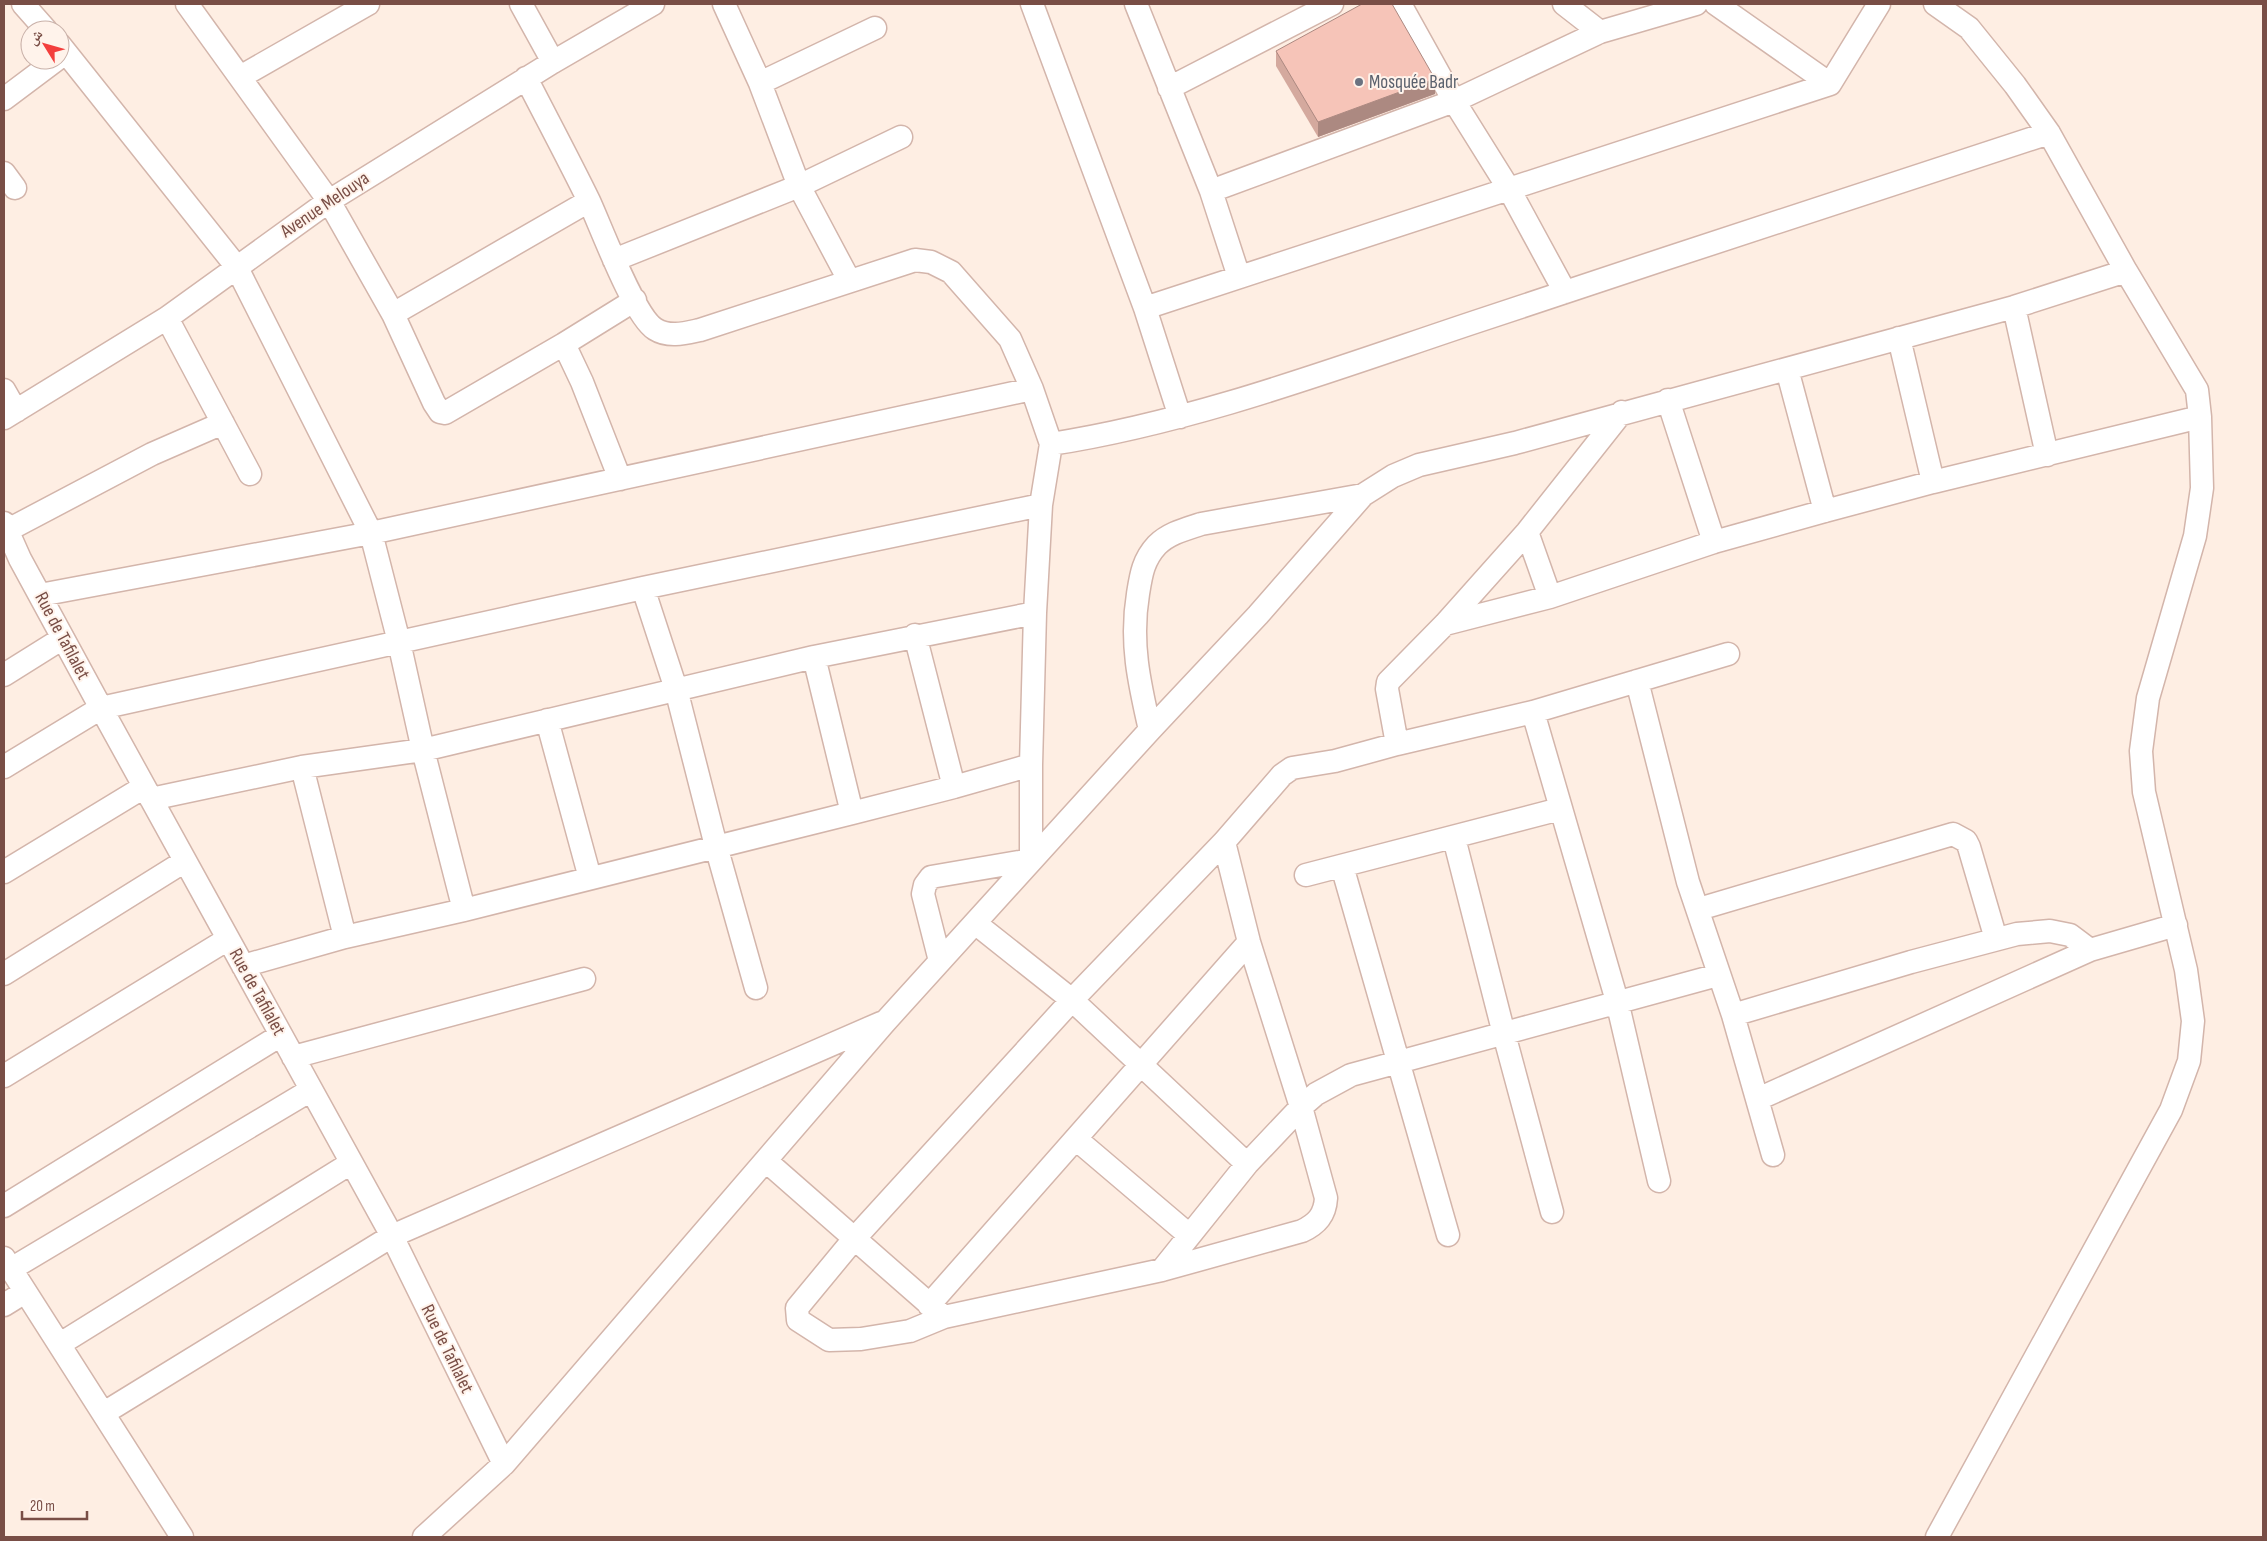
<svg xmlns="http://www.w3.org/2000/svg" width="2267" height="1541" font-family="'Sofia Sans Condensed','Noto Naskh Arabic',sans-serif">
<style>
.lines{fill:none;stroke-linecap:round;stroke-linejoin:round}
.minor-casing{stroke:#d3b5ab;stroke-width:25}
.minor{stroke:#fff;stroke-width:22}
.wall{fill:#d4a99e}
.shaded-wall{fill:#ac8981}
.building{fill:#f6c4b8;stroke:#ac8981}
.worship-dot{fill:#6b7280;stroke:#fff3eb;stroke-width:2}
.labels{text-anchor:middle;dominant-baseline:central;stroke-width:4;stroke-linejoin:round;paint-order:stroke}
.worship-label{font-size:19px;fill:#5b616d;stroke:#fff3eb;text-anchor:start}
.street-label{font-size:19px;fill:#794e46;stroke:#fff3eb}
</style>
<rect width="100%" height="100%" fill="#feeee3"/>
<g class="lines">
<defs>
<path id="minor" d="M23,4L46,30
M187,4L329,201L393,314L434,403L440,412L445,413L564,344
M521,4L553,62
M724,4L760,83L799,186L849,280
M1032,4L1145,308L1180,417
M1136,4L1211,191L1239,277
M1400,4L1454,101L1509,189L1565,292
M1564,4L1600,32
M1716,4L1830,84
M1935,4L1969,28L2015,85L2049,133L2126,271L2197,390L2200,417L2202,488L2195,536L2148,698L2141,751L2144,792L2186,970L2193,1021L2189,1061L2171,1110L1937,1537
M60,45L236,266L371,533L399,642L423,750L464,910
M240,77L368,4
M526,78C547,119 569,160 589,201C601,227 634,316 655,329C669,338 686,333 700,330L915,260L931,262L951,272L1010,339L1032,389L1051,444L1041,505L1035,613L1031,765V860L931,877L925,885L923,894L940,961
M760,83L875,28
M1169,88L1332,4
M4,99L56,60
M4,173L15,188
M1211,191L1454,101L1600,32L1696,4
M614,260L799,186L901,137
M2014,307L2047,455
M1145,308L1830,84L1879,4
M393,314L589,201
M167,318L250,474
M1899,338L1933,482
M1787,369L1825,511
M4,390L16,411
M1668,400L1714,542
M4,418L167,318L329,201L553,62L653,4
M1051,444C1194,422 1337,368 1475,322C1666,258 1857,196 2049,133
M620,479L582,382L564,344L635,300
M4,523L20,559L101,708L392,1236L504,1464
M8,530L152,454L223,423
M1527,532L1550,597
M643,588L676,689L716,846L756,988
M40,595L371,533L1032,389
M1445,624L1550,597L1714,542L1825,511L1933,482L2200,417
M915,635L954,787
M814,657L852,813
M4,675L63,638
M1637,681L1688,882L1733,1015L1773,1155
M1533,712L1617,1001L1659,1181
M547,720L590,878
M1150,730C1139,682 1130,642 1138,594C1141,575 1143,560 1157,545C1169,533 1186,529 1201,524L1363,495
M1397,744L1387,689L1388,682L1445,624L1527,532L1622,412
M4,767L101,708L643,588L1041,505
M302,767L345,937
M151,799L302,767L423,750L814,657L1035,613
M1454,838L1504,1034L1552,1212
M1342,866L1448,1235
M4,872L144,787
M1306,875L1560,809
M1699,909L1953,834L1966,841L1969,847L1996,939
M975,923L1072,1000L1247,1164
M243,966L345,937L464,910L852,813L954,787L1031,765
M4,974L185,861
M1733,1015L1911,962L2017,934L2050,931L2070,935L2090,950
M293,1057L584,979
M4,1076L228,939
M1758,1099L2090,950L2176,925
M1076,1139L1189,1235
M766,1161L944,1317L1162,1270L1302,1231C1317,1224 1325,1215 1326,1198L1301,1107L1249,942L1224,842
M4,1206L281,1035
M4,1258L182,1537
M11,1269L311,1090
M1162,1270L1247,1164L1301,1107L1316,1094L1351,1075L1718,975
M4,1305L25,1292
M929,1305L1249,942
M944,1317L910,1331L861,1339L829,1340L798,1320L797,1308L854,1239L1072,1000L1224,842L1282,775L1292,768L1335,761L1397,744L1533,712L1728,654
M60,1344L351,1163
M104,1413L392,1236L881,1023
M424,1537L504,1464L885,1022L1150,730L1258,615L1363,495L1393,476L1419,465L1515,443L2014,307L2126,271"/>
</defs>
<use href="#minor" class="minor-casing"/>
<use href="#minor" class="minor"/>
</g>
<path class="wall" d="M1276,51L1435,94L1318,137L1276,66Z"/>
<path class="shaded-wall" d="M1435,79V94L1318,137V122Z"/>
<path class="building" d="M1362,4H1392L1435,79L1318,122L1276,51Z"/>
<circle class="worship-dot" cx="1359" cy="82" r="5"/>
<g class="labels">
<g class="worship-label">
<text x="1369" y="82">Mosquée Badr</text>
</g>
<g class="street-label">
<text transform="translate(325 205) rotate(-34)">Avenue Melouya</text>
<text transform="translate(62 636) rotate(62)">Rue de Tafilalet</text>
<text transform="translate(257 992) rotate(61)">Rue de Tafilalet</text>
<text transform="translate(447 1349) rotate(64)">Rue de Tafilalet</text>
</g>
</g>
<rect width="2267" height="1541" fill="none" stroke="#794e46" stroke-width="10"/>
<g transform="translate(45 45) rotate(307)"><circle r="24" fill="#fff3eb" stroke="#c9b1a9"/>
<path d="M0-4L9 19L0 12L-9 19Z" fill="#f33f3d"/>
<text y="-8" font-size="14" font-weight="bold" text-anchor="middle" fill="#794e46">ش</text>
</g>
<path d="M22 1511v8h65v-8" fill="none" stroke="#794e46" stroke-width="2.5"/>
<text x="30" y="1511" font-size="15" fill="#794e46" stroke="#fff3eb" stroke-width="4" paint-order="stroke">20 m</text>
</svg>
